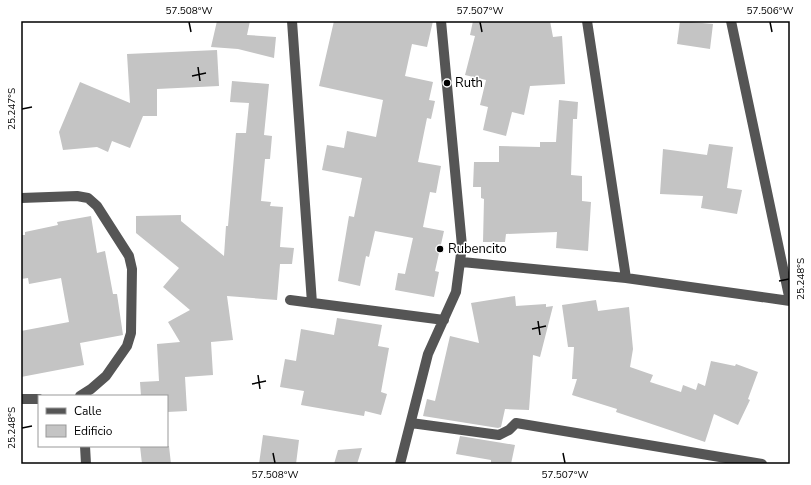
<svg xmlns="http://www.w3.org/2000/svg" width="811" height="485" font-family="'Nunito Sans',sans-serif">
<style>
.building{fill:#c4c4c4}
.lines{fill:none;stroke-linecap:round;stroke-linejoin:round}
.minor{stroke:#555;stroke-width:10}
.ticks{fill:none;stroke:#000;stroke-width:1.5}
.poi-dot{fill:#000;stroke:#fff;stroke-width:1.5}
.labels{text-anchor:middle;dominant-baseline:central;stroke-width:3;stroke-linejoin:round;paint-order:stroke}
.poi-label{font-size:13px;fill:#000;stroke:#fff;text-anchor:start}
.neatline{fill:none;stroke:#000;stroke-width:1.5}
.ticks-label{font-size:10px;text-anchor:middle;fill:#000}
</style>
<rect width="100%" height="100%" fill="#fff"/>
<path class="building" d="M217,21H250L247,35L276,37L274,58L238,49L211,47Z
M334,21H433L427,47L412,44L405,76L433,82L429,100L435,101L431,119L427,118L418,162L441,166L436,193L430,192L423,227L444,231L435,271L439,272L434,297L395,290L398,273L405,274L413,238L375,231L369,257L366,256L360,286L338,281L349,216L354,217L362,178L322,170L327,145L344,148L347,131L376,137L383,100L319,86Z
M473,21H550L553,37L562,36L565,84L530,86L524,115L512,112L506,136L483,130L488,107L480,105L486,80L465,75L475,36L470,35Z
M680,21L713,24L710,49L677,44Z
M217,50L219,86L157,89V116H143L130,148L112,141L108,152L97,147L63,150L59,132L80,82L130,103L127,54Z
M232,81L269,84L264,135L272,136L270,159H265L261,201L271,202L270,206L283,207L280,247L294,248L292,264H280L277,300L227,296L233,340L211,342L213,375L185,377L187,411L167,412V396H141L140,382L159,381L157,344L180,342L168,322L190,310L163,287L179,268L136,233V216L181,215V221L224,256L226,226H228L236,133H246L249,103L230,102Z
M559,100L578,102L577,119H573L571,175L582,176V201L591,202L588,251L556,248L557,232L506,234L505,242H483L484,199L481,198V187H473L474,162H499V146L540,147V142H556Z
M709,144L733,147L727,188L742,190L737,214L701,208L703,196L660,194L663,149L707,155Z
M91,216L97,253L105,251L113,294H117L123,335L80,343L84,365L21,377V331L69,322L61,278L29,284L28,278L21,279V235H25V232L58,225L57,222Z
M515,296L516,306L546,304V307L553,306L540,357L533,355L529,410L505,409L501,427L498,428L423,416L427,399L435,401L450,336L479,343L471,303Z
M596,300L598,311L629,307L633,349L630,367L653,375L650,382L681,392L683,385L696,390L698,383L705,386L711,361L735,366L736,364L758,372L748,399L750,400L738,425L714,414L705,442L616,412L617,409L572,395L577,379H572L574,347H568L562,305Z
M337,318L382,325L378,346L389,348L381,392L387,394L381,415L365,411L364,416L301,405L304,391L280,387L285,359L296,361L301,329L334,335Z
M263,435L299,440L296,464H259Z
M460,436L515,445L511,464H491V460L456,454Z
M140,446H169L171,464H142Z
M362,448L357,464H334L338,450Z"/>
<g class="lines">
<path class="minor" d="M292,21L312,303
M587,21L626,278
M731,21L790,301
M21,198L77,196L88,198L97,206L129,256L132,269L131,333L127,346L106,376L91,389L80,396
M462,262L626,278L790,301
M290,300L444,320
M21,399H39
M411,423L499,435L509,430L516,423L762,464
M85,446L86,464
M400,464L428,354L456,292L462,246L441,21"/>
</g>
<path class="ticks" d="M189,22L191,32M480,22L482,32M770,22L772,32M198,67L200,81M192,76L206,73M22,109L32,107M779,281L789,279M538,321L540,335M532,329L546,326M258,375L260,389M252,384L266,381M22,428L32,426M273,453L275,463M563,453L565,463"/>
<g class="poi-dot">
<circle cx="447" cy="83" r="4"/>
<circle cx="440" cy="249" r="4"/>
</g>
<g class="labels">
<g class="poi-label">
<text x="455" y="83">Ruth</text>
<text x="448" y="249">Rubencito</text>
</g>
</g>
<rect width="811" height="485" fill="none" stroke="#ffffff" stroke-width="44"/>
<rect x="38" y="395" width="130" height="52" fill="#ffffff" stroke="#999999"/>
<rect x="46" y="408" width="20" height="6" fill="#555555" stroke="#999999"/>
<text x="74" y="415" font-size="12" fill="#000000">Calle</text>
<rect x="46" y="425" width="20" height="12" fill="#c4c4c4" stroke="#999999"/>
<text x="74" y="435" font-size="12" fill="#000000">Edificio</text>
<rect x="22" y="22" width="767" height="441" class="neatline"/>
<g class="ticks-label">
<text x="189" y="14">57.508°W</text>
<text x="480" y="14">57.507°W</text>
<text x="770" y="14">57.506°W</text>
<text transform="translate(11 109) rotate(-90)" y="4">25.247°S</text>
<text transform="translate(800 279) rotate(-90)" y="4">25.248°S</text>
<text transform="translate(11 428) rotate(-90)" y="4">25.248°S</text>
<text x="275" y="478">57.508°W</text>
<text x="565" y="478">57.507°W</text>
</g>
</svg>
